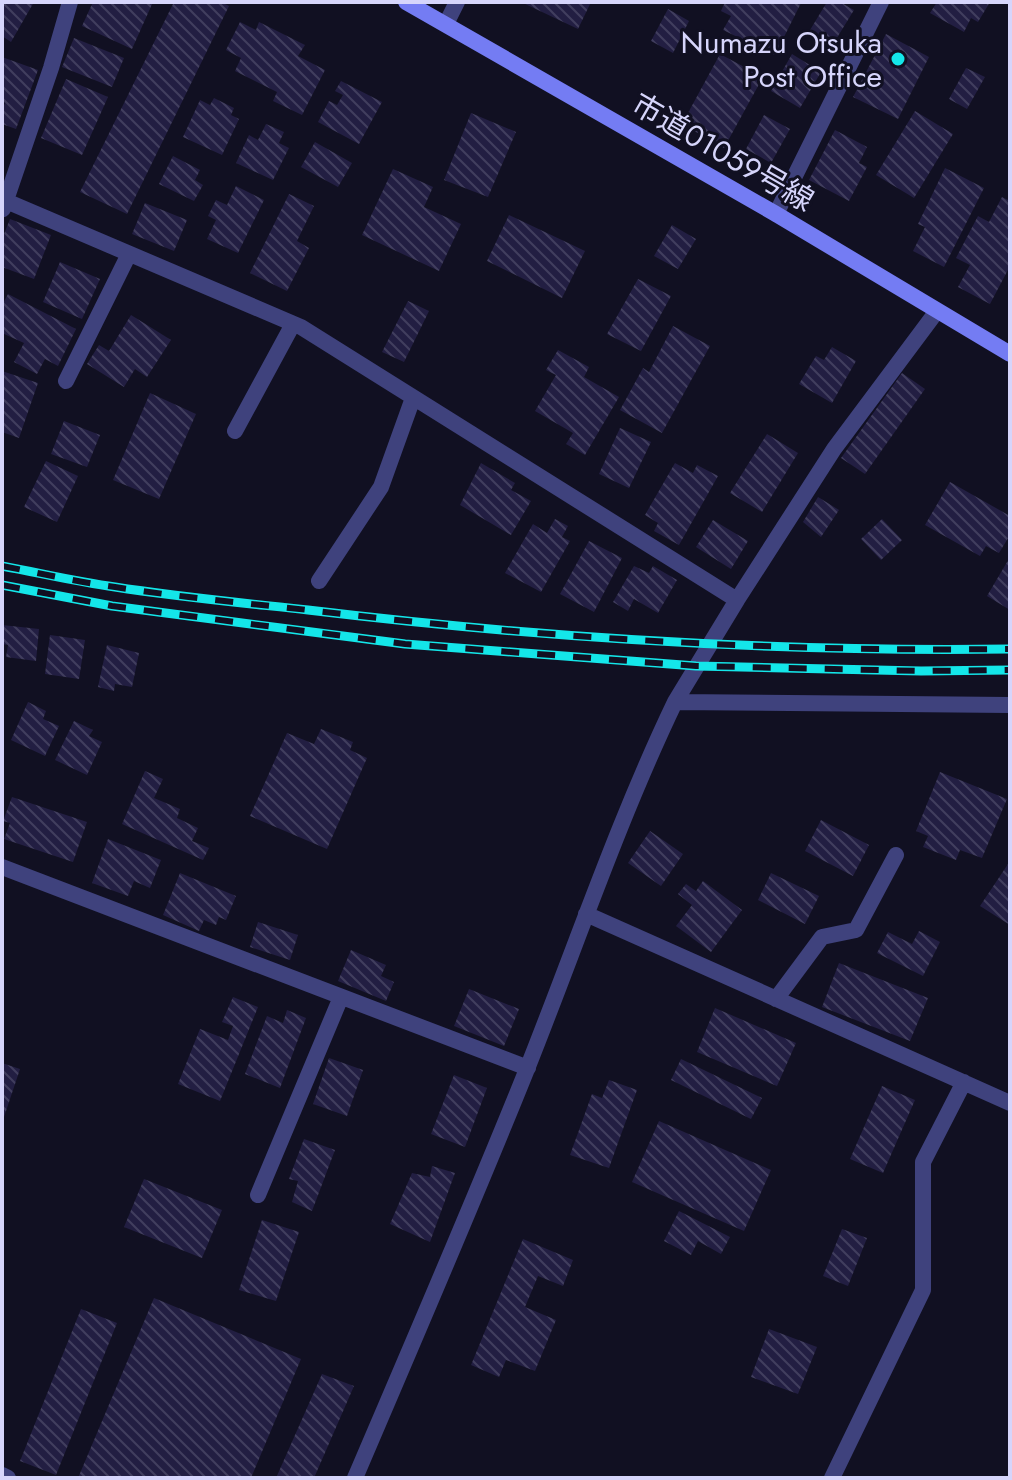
<svg xmlns="http://www.w3.org/2000/svg" width="1012" height="1480" font-family="Jost,'Noto Sans JP',sans-serif">
<style>
.building{fill:url(#building-back-hatch)}
.lines{fill:none;stroke-linecap:round;stroke-linejoin:round}
.street{stroke:#3f427d;stroke-width:16}
.secondary{stroke:#747cf3;stroke-width:16}
.rail-casing{stroke:#14e6e9;stroke-width:9}
.rail{stroke:#111022;stroke-width:6;stroke-dasharray:18;stroke-linecap:butt}
.poi-dot{fill:#14e6e9;stroke:#111022;stroke-width:3}
.labels{text-anchor:middle;dominant-baseline:central;stroke-width:6;stroke-linejoin:round;paint-order:stroke}
.poi-label{font-size:30px;fill:#d6d5fb;stroke:#111022;text-anchor:end}
.street-label{font-size:30px;fill:#d6d5fb;stroke:#111022}
</style>
<defs>
<pattern id="building-back-hatch" width="6" height="6" patternUnits="userSpaceOnUse" patternTransform="scale(2)"><rect width="6" height="6" fill="#221e42"/><path d="M-1 5l2 2M0 0l6 6M5-1l2 2" fill="none" stroke="#413e5e"/></pattern>
</defs>
<rect width="100%" height="100%" fill="#111022"/>
<path class="building" d="M2,2H34L11,42L2,36Z
M93,2H153L132,49L82,26Z
M174,2H221L229,6L127,214L80,192Z
M521,2H591L578,29Z
M725,2H798L801,3L775,55L723,30L731,16L721,11Z
M827,2H840L854,10L835,41L829,38L825,45L807,35Z
M937,2H990L978,22L971,18L964,32L930,13Z
M668,9L689,21L673,53L651,41Z
M240,22L256,30L259,22L305,45L298,56L325,70L302,115L273,101L277,92L235,71L241,58L226,50Z
M886,34L929,57L898,119L853,97Z
M74,38L124,58L112,87L62,67Z
M720,54L763,77L724,148L682,124Z
M792,54L821,72L800,108L771,91Z
M2,57L38,70L16,129L2,124V110L5,103L2,102Z
M966,68L985,77L967,109L949,99Z
M66,79L108,97L82,155L41,138Z
M341,81L382,102L359,144L318,122L329,101L337,105L343,95L335,91Z
M214,98L234,108L231,115L239,119L222,155L183,137L200,100L210,105Z
M915,111L953,134L914,198L876,175Z
M471,113L516,132L488,197L444,180Z
M764,115L790,129L771,163L746,149Z
M266,124L284,132L279,143L289,148L273,180L236,163L249,135L258,140Z
M835,130L867,147L859,163L867,167L849,201L809,180Z
M315,142L352,163L338,187L301,167Z
M173,156L200,170L195,180L203,185L194,201L159,184Z
M945,168L984,188L944,267L913,251L925,227L918,224Z
M393,169L433,187L424,207L461,224L439,271L362,235Z
M236,186L264,200L238,253L207,239L216,220L208,216L216,200L227,205Z
M289,194L314,206L297,241L309,248L287,291L250,273Z
M1002,197L1010,201V266L990,304L958,287L970,265L956,258L978,216L989,222Z
M145,203L187,220L174,251L132,234Z
M509,215L585,251L562,298L487,261Z
M10,219L51,235L34,279L2,267V239Z
M672,225L696,239L678,269L654,256Z
M60,262L100,279L82,319L43,302Z
M638,279L671,296L641,351L607,334Z
M8,294L76,329L58,366L45,359L37,374L14,362L24,343L2,333V305Z
M408,301L429,311L404,362L382,352Z
M131,315L171,340L147,377L135,369L124,387L87,364L99,345L109,351Z
M673,326L710,346L662,433L620,410L643,368L649,372Z
M832,347L856,361L832,403L799,384L816,356L824,360Z
M558,350L589,367L584,377L619,397L585,455L566,444L573,433L535,411L556,375L546,370Z
M2,371L38,383L19,438L2,432Z
M902,373L925,389L865,474L841,458Z
M150,393L196,414L159,499L113,480Z
M64,421L100,435L87,467L51,454Z
M620,428L651,442L629,488L599,474Z
M767,434L798,453L762,512L730,493Z
M46,461L78,476L57,522L24,507Z
M481,463L515,483L511,490L531,501L511,535L460,505Z
M675,463L693,473L697,465L718,476L679,545L654,531L658,523L645,515Z
M950,482L1010,516V535L999,553L986,546L980,556L925,525Z
M818,497L839,510L821,537L803,522Z
M555,519L568,526L562,537L570,541L541,592L505,573L533,524L547,533Z
M882,519L902,540L881,560L861,539Z
M713,520L748,541L731,569L696,547Z
M589,541L622,558L594,612L560,594Z
M1010,557V610L987,596Z
M634,566L649,573L653,566L677,580L658,613L634,599L628,611L613,602Z
M2,625L39,629L36,661L6,657L8,645L2,644Z
M50,635L85,640L79,679L45,674Z
M107,645L139,653L132,687L115,684L114,691L98,687Z
M28,702L46,711L43,719L59,726L45,756L11,740Z
M74,721L93,730L89,736L102,742L87,775L55,760Z
M321,729L353,742L350,750L367,758L327,849L250,816L287,733L314,744Z
M145,771L163,779L154,798L180,809L177,818L198,828L192,841L209,848L203,860L122,824Z
M940,772L1007,799L982,858L960,850L956,860L923,847L928,836L916,831Z
M12,797L87,822L73,862L4,839L10,823L3,821Z
M821,820L869,845L853,876L805,851Z
M650,831L683,854L661,886L628,863Z
M108,839L161,860L150,888L134,881L128,896L92,883Z
M1010,861V925L980,906Z
M180,873L236,896L226,920L219,917L216,925L204,920L199,931L163,915Z
M771,873L819,896L805,924L758,900Z
M703,881L742,910L711,952L676,926L692,905L678,894L686,884L696,891Z
M258,922L298,935L290,960L250,947Z
M919,931L940,942L923,976L877,953L888,932L912,944Z
M351,950L386,965L381,976L394,982L386,1001L338,981Z
M839,963L928,998L910,1041L822,1007Z
M469,989L519,1009L504,1046L454,1026Z
M233,997L258,1007L220,1101L178,1084L200,1029L228,1040L233,1026L222,1022Z
M715,1008L796,1043L777,1086L697,1052Z
M287,1010L306,1018L280,1088L245,1074L267,1016L283,1023Z
M329,1058L363,1070L347,1116L313,1104Z
M681,1059L762,1098L751,1119L671,1080Z
M2,1063L20,1069L3,1120H2Z
M454,1075L487,1088L465,1147L431,1134Z
M609,1080L637,1090L609,1168L570,1155L592,1094L602,1098Z
M882,1086L915,1100L883,1173L850,1159Z
M659,1121L771,1170L744,1231L632,1182Z
M304,1139L335,1150L312,1211L292,1202L298,1181L289,1179Z
M432,1166L455,1173L430,1242L390,1224L412,1173L430,1177Z
M144,1179L222,1210L202,1258L124,1227Z
M679,1211L730,1237L721,1254L698,1241L691,1255L664,1241Z
M262,1220L299,1232L276,1301L239,1290Z
M842,1229L867,1238L848,1286L823,1276Z
M523,1239L573,1260L563,1286L538,1276L525,1307L556,1320L535,1371L506,1360L499,1377L471,1365Z
M154,1298L301,1359L251,1478H78Z
M81,1309L117,1323L56,1475L20,1461Z
M769,1329L817,1347L798,1394L751,1377Z
M322,1374L354,1386L314,1478H276Z"/>
<g class="lines">
<path class="street" d="M446,24L457,2
M6,201L301,327L737,600L834,449L937,311
M3,209L51,68L70,2
M776,214L881,2
M66,381L129,254
M235,431L293,324
M319,581L381,487L413,398
M675,702L737,600
M2,867L528,1068
M586,914L1010,1103
M776,999L822,937L856,930L896,855
M258,1195L341,997
M2,1475L8,1478
M355,1478C413,1342 472,1206 527,1069C576,946 618,821 675,702L1010,705
M832,1478L923,1290V1162L964,1082"/>
<path class="secondary" d="M406,2L776,214L1010,354"/>
<defs>
<path id="rail" d="M2,566C40,573 77,582 115,587C179,597 244,603 308,610C541,638 775,652 1010,649
M2,585L112,606L405,644L696,666L921,671L1010,670"/>
</defs>
<use href="#rail" class="rail-casing"/>
<use href="#rail" class="rail"/>
</g>
<circle class="poi-dot" cx="898" cy="59" r="8"/>
<g class="labels">
<g class="poi-label">
<text x="882" y="42">Numazu Otsuka<tspan x="882" dy="34">Post Office</tspan></text>
</g>
<g class="street-label">
<text transform="translate(723 152) rotate(30)">市道01059号線</text>
</g>
</g>
<rect width="1012" height="1480" fill="none" stroke="#d6d5fb" stroke-width="8"/>
</svg>
